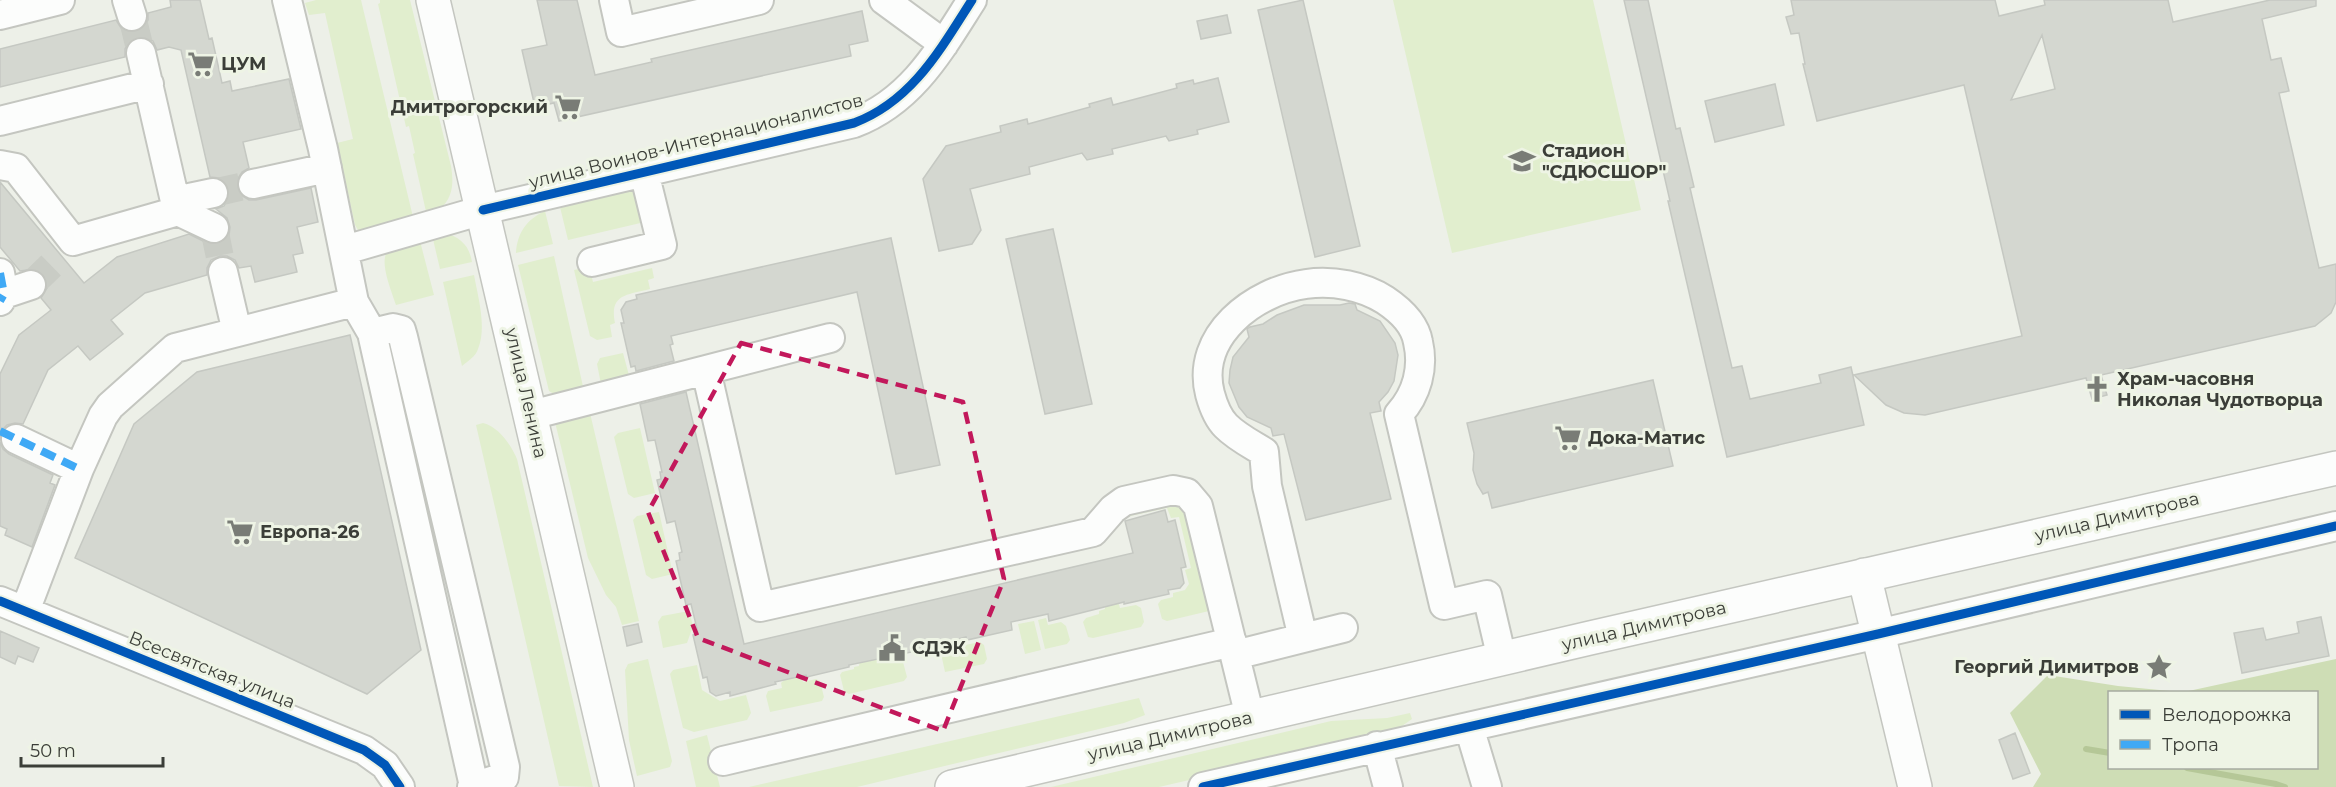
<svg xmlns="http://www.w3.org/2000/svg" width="2336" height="787" font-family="Montserrat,sans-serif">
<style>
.green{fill:#e1eece}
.forest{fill:#ceddb5}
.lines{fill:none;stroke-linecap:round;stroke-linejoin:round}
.stream{stroke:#b5c797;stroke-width:6}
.building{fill:#d4d7d0;stroke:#c5c8c2;stroke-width:1.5;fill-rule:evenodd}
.minor-tunnel{stroke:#c9ccc5;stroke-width:28;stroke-dasharray:28 14;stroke-linecap:butt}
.minor-casing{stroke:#c4c6c0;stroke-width:32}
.major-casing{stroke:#c4c6c0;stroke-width:36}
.minor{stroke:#fcfdfc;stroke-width:28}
.major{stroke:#fcfdfc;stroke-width:33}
.quiet{stroke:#3fa9f5;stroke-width:8;stroke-dasharray:15 8;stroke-linecap:butt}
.cycleway-casing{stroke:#eef4e5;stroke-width:13}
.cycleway{stroke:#0057b8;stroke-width:9}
.marked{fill:none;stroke:#c2185b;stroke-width:4.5;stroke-dasharray:12 8;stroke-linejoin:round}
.labels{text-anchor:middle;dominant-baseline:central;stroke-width:6;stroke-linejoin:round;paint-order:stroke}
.poi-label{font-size:18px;font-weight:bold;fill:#3b3e38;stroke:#eef4e5;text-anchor:start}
.street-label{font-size:18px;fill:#3b3e38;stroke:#eef4e5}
</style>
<rect width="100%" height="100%" fill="#edf0e8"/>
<path class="green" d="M316,0H361L413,217L362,231L358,230L355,225L337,143L353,139L325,13L309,15L305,3Z
M380,0H410L451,166C455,189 451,207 427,216L413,154L415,153L409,126L406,127L378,4L380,3Z
M1393,0H1593L1641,210L1452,253Z
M640,187L649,221L568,240L560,207Z
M545,211L553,244L516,253C517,233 527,219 545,211Z
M444,232C461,238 469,245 472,262L440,269L432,235Z
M420,241L434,295L396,305C392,292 375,254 392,248C400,244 411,243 420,241Z
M554,256L584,391L559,397L549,391L518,265Z
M589,267L593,282L652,268L654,278L648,280L650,289C627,295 609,294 615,323L610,325L612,337L597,340L590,336L574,270Z
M474,275C478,297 487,327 478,349C476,356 468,361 462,366L443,282Z
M623,353L630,379L601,384L597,364L600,358Z
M590,413L639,621L622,625L616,607L606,595L588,558L555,422Z
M483,423C499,427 511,445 517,459L593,787L559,786L476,425Z
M640,428L655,493L634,498L628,494L614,437L618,433Z
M1184,502L1211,606L1209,611L1167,621L1162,619L1158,604L1161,600L1173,597V593L1185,590L1189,584L1185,570L1191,568L1179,517L1171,518L1167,508L1126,517L1128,510Z
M659,512L673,574L652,579L646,575L633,520L637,516Z
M1118,601L1120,608L1136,605L1141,608L1144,622L1141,627L1093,638L1088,637L1083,622L1086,618L1099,614V611L1105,609V604Z
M689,611L693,626L687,643L663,648L658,622L662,616Z
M1046,618L1048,625L1061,622L1066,626L1070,640L1067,644L1045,649L1038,620Z
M1034,621L1041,650L1025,654L1018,624Z
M962,637L965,645L980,642L984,645L987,659L984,664L945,672L940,649L946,640Z
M883,655L885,663L898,660L903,662L907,677L904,681L849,694L844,691L840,675L842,672L854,669V667L859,666L860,660Z
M648,659L672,761L670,767L637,776L629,740L625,670L628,664Z
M697,665L702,690L720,701L746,695L751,713L747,720L694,732L683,728L670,674L673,670Z
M801,676L803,682L816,679L820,681L824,697L822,701L770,712L766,696L768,691L782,688L781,683L785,679Z
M1139,698L1145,715L1124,723L857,787H749Z
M1410,713L1412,719L1392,733L1159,787H1051L1331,721L1387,718Z
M707,735L720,787H696L686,741Z"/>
<path class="forest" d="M2336,659V787H2033L2041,774L2010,713L2048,675L2118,686L2180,692H2110V768H2316V692H2184Z"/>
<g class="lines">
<path class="stream" d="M2086,749L2110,753
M2187,768L2276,784L2285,787"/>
</g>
<path class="building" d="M170,0H200L209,39L212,38L222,83L230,81L232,91L289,79L301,129L243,142L249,168L242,172L237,180V187L241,195L249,200H256L311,188L318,222L297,227L303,253L293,255L297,272L255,282L251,266L239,268L235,260L227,256H220L211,260L207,268V275L145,293L111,320L123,334L90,360L78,346L48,370L23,424L15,423L7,425L1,431L0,437V374L19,335L51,310L41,298L47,288V280L42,273L34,269L20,271L0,247V182L84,283L117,257L189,234L207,243L216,244L224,241L229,236L230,227L227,218L216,209L224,206L228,199L229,189L225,182L219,178L210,177L181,50L169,47L157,50L153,41L145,37H138L129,41L125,49V57L0,87V49L116,20L121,28L128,32H136L144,27L148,20V13L171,7Z
M537,0H577L595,75L652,62L651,59L862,11L868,41L849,45L851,56L559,121L554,103L535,107L522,50L547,45Z
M1303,0L1360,246L1315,257L1258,10Z
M1624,0H1648L1676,129L1680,128L1694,187L1690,188L1732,368L1742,366L1750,399L1821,383L1819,375L1851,367L1864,425L1727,457L1668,201H1670Z
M1791,0H1995L1999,16L2045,5L2044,0H2168L2173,22L2270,0H2316V6L2262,19L2271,60L2281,58L2289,91L2279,93L2319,268L2336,264V302L2331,313L2315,326L2101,375L2107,395L2092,399L2086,378L1925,415L1904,413L1886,405L1854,375L2022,336L1964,85L1817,121L1803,64H1805L1799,33L1791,34L1786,17L1794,15ZM2042,35L2055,89L2011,100Z
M1227,15L1231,33L1201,39L1197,21Z
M1218,78L1229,122L1197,130L1198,134L1169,141L1166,136L1112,149L1113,154L1087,160L1082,153L1029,167L1030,174L970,189L981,230L972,244L939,251L923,179L946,146L1001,132L1000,126L1027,119L1028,124L1090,107L1089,104L1111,98L1113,105L1177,88L1176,84L1193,80L1194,84Z
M1775,84L1784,125L1715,142L1705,101Z
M1053,229L1092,404L1045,414L1006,239Z
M891,238L940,465L896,474L857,292L671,336L673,344L670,345L674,361L636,371L635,366L631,367L621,323H624L621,310L626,302L637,299L636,295Z
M1349,303L1355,304L1357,310L1380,321L1395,343L1398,355L1394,381L1388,392L1379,402L1381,411L1370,413L1391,499L1306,520L1284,434L1273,436L1271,428L1247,417L1239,407L1229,383L1230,370L1233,357L1249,337L1247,329L1250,327L1263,324L1277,315L1304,305H1340Z
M350,335L421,650L367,694L75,558L134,424L197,372Z
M1653,380L1673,466L1492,508L1488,492L1483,494L1477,484L1473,470L1474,453L1467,423Z
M686,392L744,644L1133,553L1125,521L1165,510L1168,522L1175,520L1186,567L1181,568L1184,583L1180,588L1168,590L1169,594L1124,604V602L1049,621L1048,614L1011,622L1012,630L967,640L966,637L931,646V648L849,665V667L807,677L806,675L775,682L776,684L730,696V692L716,696L710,692L707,677L703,678L693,635L698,633L691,604L686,605L676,561L680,560L679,553L682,552L675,521L667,523L657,480L661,479L660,472H662L655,440L648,441L640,404Z
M0,442L3,449L9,454L53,475L50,483L55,485L32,547L5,535L7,529L0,526Z
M2321,617L2329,656L2242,673L2234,633L2263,628L2266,640L2299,633L2297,622Z
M638,624L642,642L627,646L623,627Z
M0,631L39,648L33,662L18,656L15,664L0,657Z
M2015,733L2030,773L2013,779L1999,740Z"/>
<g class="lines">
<path class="minor-tunnel" d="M132,16L141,53
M213,193L253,184
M214,228L223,272
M31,285L61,256"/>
<defs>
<path id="minor" d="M127,0L132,16
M287,0L323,149L354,302L372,333L474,786
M614,0L621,32L759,0
M884,0L944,44
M0,15L60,0
M141,53L175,201L213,193
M0,121L149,84
M0,165L16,168L73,241L178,211L175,201
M253,184L327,168
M178,211L214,228
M345,250L483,210L854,123C912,101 940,50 972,0
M592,262L662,245L644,172
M223,272L237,332
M0,273L4,294L0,301
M4,294L31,285
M372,333L393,328L401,330L403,337L505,767L504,777L472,787
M830,338L706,370L760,607L1093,532L1113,509L1124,501L1173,490L1187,493L1198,506L1250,717
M531,415L706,370
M16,439L79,469
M0,601L364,750L385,765L400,787
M25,611L79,469L103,416L110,406L175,348L354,302
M1303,638L1267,486L1264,452C1251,444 1237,437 1226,426C1218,418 1213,405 1210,394C1195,336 1254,291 1306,284C1333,280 1363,286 1385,300C1400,310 1415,324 1418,342C1424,368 1417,394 1399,414L1444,605L1487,595L1502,659
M1235,655L1343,628
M1469,727L1487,787
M1377,746L1388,787
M723,761L1232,642
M1203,787L1878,634L2336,526"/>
<path id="major" d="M433,0L617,787
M1864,575L1915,787
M952,787L1590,638L2336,468"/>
</defs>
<use href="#minor" class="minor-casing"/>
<use href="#major" class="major-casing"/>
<use href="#minor" class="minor"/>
<use href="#major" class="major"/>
<path class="quiet" d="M0,273L4,294L0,301
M0,431L79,469"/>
<defs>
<path id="cycleway" d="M483,210L854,123C912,101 940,50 972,0
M0,601L364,750L385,765L400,787
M1203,787L1878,634L2336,526"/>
</defs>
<use href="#cycleway" class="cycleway-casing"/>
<use href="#cycleway" class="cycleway"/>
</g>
<path class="marked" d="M741,343L963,402L1004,579L943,731L698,638L648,512Z"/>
<defs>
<symbol id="supermarket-bare" viewBox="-9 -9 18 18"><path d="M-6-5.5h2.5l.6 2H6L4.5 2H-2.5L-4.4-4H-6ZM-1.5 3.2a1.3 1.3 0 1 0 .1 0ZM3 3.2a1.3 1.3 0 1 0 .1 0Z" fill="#797c76" stroke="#eef4e5" stroke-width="2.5" paint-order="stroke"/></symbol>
<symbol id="school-bare" viewBox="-9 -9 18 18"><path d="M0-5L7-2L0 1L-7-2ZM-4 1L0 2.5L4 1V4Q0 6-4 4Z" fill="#797c76" stroke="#eef4e5" stroke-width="2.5" paint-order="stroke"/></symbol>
<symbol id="church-bare" viewBox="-9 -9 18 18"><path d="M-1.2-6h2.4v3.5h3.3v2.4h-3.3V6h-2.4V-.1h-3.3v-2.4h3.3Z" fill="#797c76" stroke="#eef4e5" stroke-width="2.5" paint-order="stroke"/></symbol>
<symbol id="civic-bare" viewBox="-9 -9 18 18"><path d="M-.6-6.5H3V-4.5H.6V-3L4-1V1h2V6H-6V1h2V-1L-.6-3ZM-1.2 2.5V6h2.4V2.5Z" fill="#797c76" stroke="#eef4e5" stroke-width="2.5" paint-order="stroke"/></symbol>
<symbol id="sight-bare" viewBox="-9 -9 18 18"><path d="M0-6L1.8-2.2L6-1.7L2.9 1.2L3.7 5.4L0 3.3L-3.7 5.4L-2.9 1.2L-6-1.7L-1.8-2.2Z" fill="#797c76" stroke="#eef4e5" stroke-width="2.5" paint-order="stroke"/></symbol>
</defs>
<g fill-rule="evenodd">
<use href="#supermarket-bare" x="182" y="45" width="38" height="38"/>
<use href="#supermarket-bare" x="549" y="88" width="38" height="38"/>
<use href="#school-bare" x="1503" y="142" width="38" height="38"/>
<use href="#church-bare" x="2078" y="370" width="38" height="38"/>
<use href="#supermarket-bare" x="1549" y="419" width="38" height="38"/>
<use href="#supermarket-bare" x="221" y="513" width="38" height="38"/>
<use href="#civic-bare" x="873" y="629" width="38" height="38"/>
<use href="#sight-bare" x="2140" y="648" width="38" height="38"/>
</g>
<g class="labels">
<g class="poi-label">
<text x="221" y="64">ЦУМ</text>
<text x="548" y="107" text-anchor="end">Дмитрогорский</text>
<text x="1542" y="151">Стадион<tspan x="1542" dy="21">"СДЮСШОР"</tspan></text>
<text x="2117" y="379">Храм-часовня<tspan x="2117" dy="21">Николая Чудотворца</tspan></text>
<text x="1588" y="438">Дока-Матис</text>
<text x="260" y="532">Европа-26</text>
<text x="912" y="648">СДЭК</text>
<text x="2139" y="667" text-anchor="end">Георгий Димитров</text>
</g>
<g class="street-label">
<text transform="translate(696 141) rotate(-14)">улица Воинов-Интернационалистов</text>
<text transform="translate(526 393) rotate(77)">улица Ленина</text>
<text transform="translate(2117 517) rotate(-13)">улица Димитрова</text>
<text transform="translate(1644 626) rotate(-13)">улица Димитрова</text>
<text transform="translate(212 670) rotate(22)">Всесвятская улица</text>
<text transform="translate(1170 736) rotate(-13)">улица Димитрова</text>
</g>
</g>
<rect x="2108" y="691" width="210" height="78" fill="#eef4e5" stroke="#a6aba0" stroke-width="1.5"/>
<rect x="2120" y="710" width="30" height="9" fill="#0057b8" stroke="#a6aba0" stroke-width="1.5"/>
<text x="2162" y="721" font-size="18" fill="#3b3e38">Велодорожка</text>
<rect x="2120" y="740" width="30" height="9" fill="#3fa9f5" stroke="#a6aba0" stroke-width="1.5"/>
<text x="2162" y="751" font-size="18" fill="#3b3e38">Тропа</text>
<path d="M21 757v9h142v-9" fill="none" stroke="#3b3e38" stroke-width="3"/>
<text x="30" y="757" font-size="18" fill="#3b3e38" stroke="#eef4e5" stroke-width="4.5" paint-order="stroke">50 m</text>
</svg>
